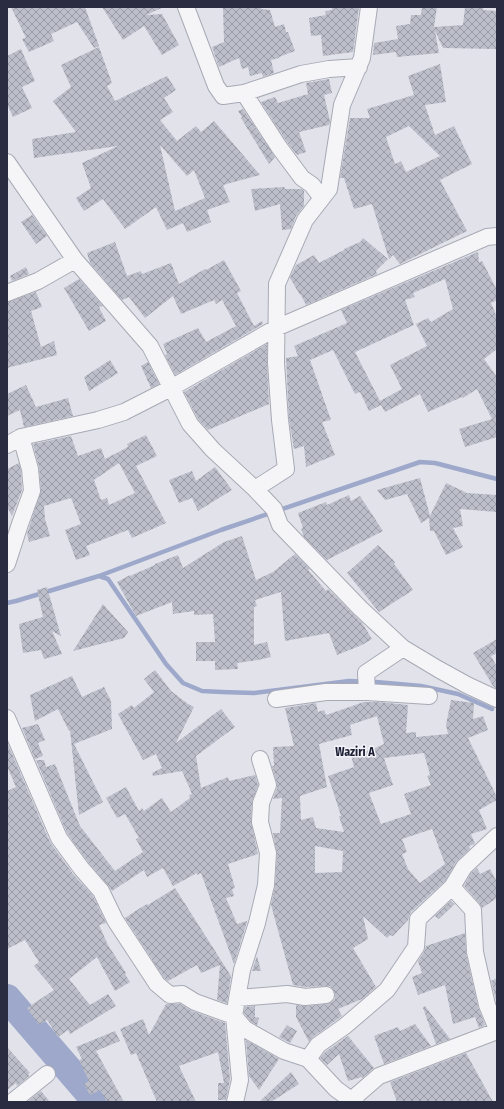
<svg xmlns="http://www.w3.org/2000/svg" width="504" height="1109" font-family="'Fira Sans Condensed',sans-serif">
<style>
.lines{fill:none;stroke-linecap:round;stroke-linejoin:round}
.stream{stroke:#9da8ca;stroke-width:4.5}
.river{stroke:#9da8ca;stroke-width:28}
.building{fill:url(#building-cross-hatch);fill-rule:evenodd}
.minor-casing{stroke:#a7a9b4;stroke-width:18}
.minor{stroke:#f5f5f8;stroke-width:16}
.labels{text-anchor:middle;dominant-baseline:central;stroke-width:3;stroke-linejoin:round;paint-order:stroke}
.neighbourhood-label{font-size:12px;font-weight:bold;fill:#1c1e33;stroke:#f2f3f8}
</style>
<defs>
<pattern id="building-cross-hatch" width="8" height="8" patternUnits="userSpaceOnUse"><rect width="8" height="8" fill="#bcbeca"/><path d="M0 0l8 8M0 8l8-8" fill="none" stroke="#999ba6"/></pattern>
</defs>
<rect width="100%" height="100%" fill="#e2e3ea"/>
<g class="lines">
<path class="stream" d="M99,576L108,579L166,664L183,683L202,691L222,692L254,693L349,681L376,682L421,686L458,694L492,709
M7,603L16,601L99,576L221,530L420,462L435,463L497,479"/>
<path class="river" d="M7,998L88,1092L93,1102"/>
</g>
<path class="building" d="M11,7H85L99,46L94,48L77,22L51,34L54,41L29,52L22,39L26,38Z
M102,7H164L146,15L162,14L179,45L162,55L144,26L123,40Z
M223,7H261V9L270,10L275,27L284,24L286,32H288L295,51L279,57V58L271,60L274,73L263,77L262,73L250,76L248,67L242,69L239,58L219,67L212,47L224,42Z
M332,7H359L353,52L323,56L321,35L311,36L309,18L326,15L325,11L332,10Z
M422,7H437L434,27L463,25L465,7H484L483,10L497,11V49L443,48L435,31L439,53L397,57L396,52L373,55L374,43L398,39L396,26L410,24L411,15H421Z
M99,47L112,83L107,86L115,101L167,76L176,90L164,98L173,112L160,120L177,141L196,126L201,132L214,121L260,175L223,185L230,202L207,210L211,222L187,232L183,223L167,230L156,207L125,229L103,199L84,211L76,198L91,188L82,163L118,146L34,158L32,139L76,132L53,101L71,87L61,65ZM160,145L187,176L194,170L205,198L175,211Z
M21,49L35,81L22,87L32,108L13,117L7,104V56Z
M440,64L446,102L425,105L435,135L454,126L472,164L440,180L467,231L400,264L393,255L389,259L372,204L354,209L344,178H340L350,118H370L367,109L414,95L408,76ZM409,126L440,156L406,172L401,161L395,164L386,137Z
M329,79L332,93L324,95L330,121L329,125L299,132L306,152L297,155L287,142L261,102L275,97L278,103L308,94L306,83Z
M243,109L275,157L269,164L241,118L242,117L238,111Z
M284,187L285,189H301L304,191V206L296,216L291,229L282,230L280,204L255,211L251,189Z
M32,215L47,236L36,244L21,222Z
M363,238L388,259L376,271L377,274L306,305L301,295H300L290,278L296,265L314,255L319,263L344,250V249L360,242Z
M115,242L127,276L141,271L142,274L171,263L179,284L205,269L206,270L224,260L241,291L237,293L254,326L262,321L263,324L175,375L165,355L167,354L163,344L198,328L206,342L236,326L222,300L216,304L214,300L181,314L173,296L145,318L129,297L122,300L90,263L87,253Z
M478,252L479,262L482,261L497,290V300L491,303L497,317V349L484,359L497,377V437L465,447L459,429L492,419L477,389L463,398L462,397L428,412L420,394L385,412L381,405L369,411L360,392L355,394L333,350L310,360L331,420L322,422L335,455L306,467L304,446L294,449L289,419L286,358L298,356L294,346L347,323L341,310ZM445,279L453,309L431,322L428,318L416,324L427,346L390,365L402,389L380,401L355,352L414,325L405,300L415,297L413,293Z
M26,267L29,274L12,281L10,276Z
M79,279L103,306L99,307L106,321L89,331L64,288Z
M36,292L42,307L31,311L41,347L54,341L57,355L7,368V302Z
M267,344V364L269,404L208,430L198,419L184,392Z
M110,360L118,373L89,391L84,377Z
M148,362L159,384L151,388L141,366Z
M26,385L36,407L68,398L73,416L24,427L20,410L7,416V394Z
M146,435L157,456L136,466L166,523L132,538L128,530L86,546L90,555L76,560L65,530L81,524L71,498L44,506L45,519L50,536L29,542L27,534L41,490L39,467L33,444L71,436L78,456L101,448L105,459L128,447L127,444ZM119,463L135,493L109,505L107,498L101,500L94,480Z
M19,463L21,471L22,490L12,516L7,507V469Z
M215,467L232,490L198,511L192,498L179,503L169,480L192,471L196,481Z
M420,478L430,516L446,483L467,493L497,495V512L460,509L463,526L453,528L463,547L446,555L434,531H430L429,518L421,523L407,494L385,500L377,490Z
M349,495L351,501L360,496L383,531L327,560L304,537L301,529L303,528L298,513L326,502L327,505Z
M242,536L256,580L273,572L295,554L310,569L308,570L326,591L328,589L362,623L372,639L362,645L337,655L329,633L285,641L281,592L255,600L257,606L254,607V645L267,642L271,657L258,660L237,663L238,669L215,670V661H196V642H215L213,614L194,615V611L173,614L172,602L136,616L117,582L130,575V576L155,565V564L178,555L183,568L224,542Z
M378,545L395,562L394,564L413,590L379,612L347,573Z
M47,587L61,636L52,631L62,654L44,659L41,650L23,653L19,624L43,617L37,590Z
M103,604L128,632L124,638L73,651Z
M497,639V653L491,656L497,667V689L493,686L473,653Z
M155,670L171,691L188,704L194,707L176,743L221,709L235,727L196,756L201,788L228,777L229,781L255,775L258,785L252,802L251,822L258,854L228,864L235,888L232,889L234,896L226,898L237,924L247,921V922L234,964L201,873L197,875V873L173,886L163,868L147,877L144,870L112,891L108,885L88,862L67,833L36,760H44L46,767L55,764L80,826L115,871L143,852L136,839L139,838L125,814L117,818L106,798L126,787L139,811L142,808L144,811L162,798L171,812L190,798L189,795L192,794L182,771L153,776L152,773L162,768L156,754L143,760L118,714L132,705L134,708L154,692L144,679Z
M72,676L82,697L104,687L111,701L112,729L74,744L103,802L79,815L70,730L69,731L58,709L35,721L30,695Z
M451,700L474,703L473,719L483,716L488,730L468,738L497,797V800L479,810L487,829L471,834L475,844L469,846L470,849L456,862L445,881L411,912L408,920L393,936L390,935L387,938L363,916L368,939L353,948L376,987L362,999L338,1009L342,1016L313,1037L309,1042L296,1017V1005L306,1006L327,1004L332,1002L335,999V994L333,989L330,986H325L305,987L293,985L271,905L275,886L277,854L273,833H280L282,798L273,799L277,788V783L272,766H274L273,747L294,746L285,708L316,703L318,712L324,710L326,715L364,702H378L408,705L406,733L416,732V737L448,734L446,725ZM377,716L384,744L371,750L351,755L354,767L328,776L341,816H339L344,832L316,828L313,817L301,820L300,796L327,787L319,744L352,735L350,725ZM424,753L430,775L427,776L431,785L404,794L411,814L381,824L369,793L393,785L384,758ZM432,829L445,864L420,883L408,869L402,854L407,852L402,839ZM315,846L343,851L342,872L315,873Z
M38,724L45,740L38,743L43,756L35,759L22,728Z
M7,742L50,842L73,874L93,896L106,923L99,925L108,945L126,973L125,974L130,982L115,991L97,957L69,979L90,1005L108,994L116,1006L70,1034L68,1030L58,1037L47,1020L39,1025L27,1008L54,990L34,966L39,962L25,940L7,949V791L16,787L7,766Z
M477,868L480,874L490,869L497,882V898L482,908L480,904L464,886L471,873Z
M175,888L231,976L227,1003L217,1000L220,965L201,973L197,965L168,981L164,978L125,918L137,910L147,904L148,905Z
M451,901L455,904L439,919L435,916Z
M465,933L466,954L478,1007L485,1025L479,1028L475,1017L453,1024L445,985L418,995L412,977L422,973L418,961L424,952L426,946Z
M257,956L261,971H252Z
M497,978V1004L491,981Z
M166,1004H180L192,1011L225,1023L230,1079L226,1100H218V1083H224L218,1052L179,1066L196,1102H157L136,1053L131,1055L120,1029L143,1019L149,1035Z
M255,1006V1017L259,1018L257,1025L251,1022L244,1013L245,1007Z
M425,1006L450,1039L436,1044L423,1008Z
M415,1024L431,1046L384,1064L374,1036L398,1027L400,1031Z
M287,1025L297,1031L290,1043L279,1037Z
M115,1031L120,1041L96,1051L124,1102H107L100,1090L90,1095L84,1084L89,1081L79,1060L82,1059L76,1047Z
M348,1036L374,1068L362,1078V1077L348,1081L339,1054L327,1065L320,1058L325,1052Z
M246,1040L279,1059L259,1090L249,1076Z
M7,1047L30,1073L28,1074L29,1076L17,1086L16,1083L7,1090Z
M466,1053L493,1102H397L390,1082Z
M291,1072L299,1084L271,1102H262L261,1100Z
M41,1091L50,1102H30L29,1100Z"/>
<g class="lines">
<defs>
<path id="minor" d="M186,7L216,86L223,96L244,93L279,147L302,178L312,185L322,198
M244,93L301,74L329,69L359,67
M7,162L75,260L150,346L190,424L213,450L255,489L274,509L280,525L360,608L403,648L438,669L467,685L497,699
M7,293L38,281L75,260
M7,445L21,437L98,420L124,412L171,388L276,328L487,237L497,236
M255,489L286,469L280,420L276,363L277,284L305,220L329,189L342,105L362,58L369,7
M7,564L20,524L32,491L30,469L21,437
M367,692L366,673L403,648
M276,699L326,692H367L429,696
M7,718L59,838L81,868L101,891L115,920L157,984L170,995L182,994L195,1002L234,1016L245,1029L284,1051L308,1059L336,1089L354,1102
M452,887L473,910L475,952L487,1005L497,1029
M238,998L287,994L305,997L326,995
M308,1059L318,1045L345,1026L387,990L416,947L418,919L452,887L464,867L497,836
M12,1102L47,1074
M235,1102L240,1080L234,1016L242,970L257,923L266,885L268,853L260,822L261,803L268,785L260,759
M354,1102L357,1095L379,1076L497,1031"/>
</defs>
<use href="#minor" class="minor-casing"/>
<use href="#minor" class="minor"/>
</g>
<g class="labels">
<g class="neighbourhood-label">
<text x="355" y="752">Waziri A</text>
</g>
</g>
<rect width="504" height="1109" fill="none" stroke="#2a2d42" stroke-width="16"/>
</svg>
